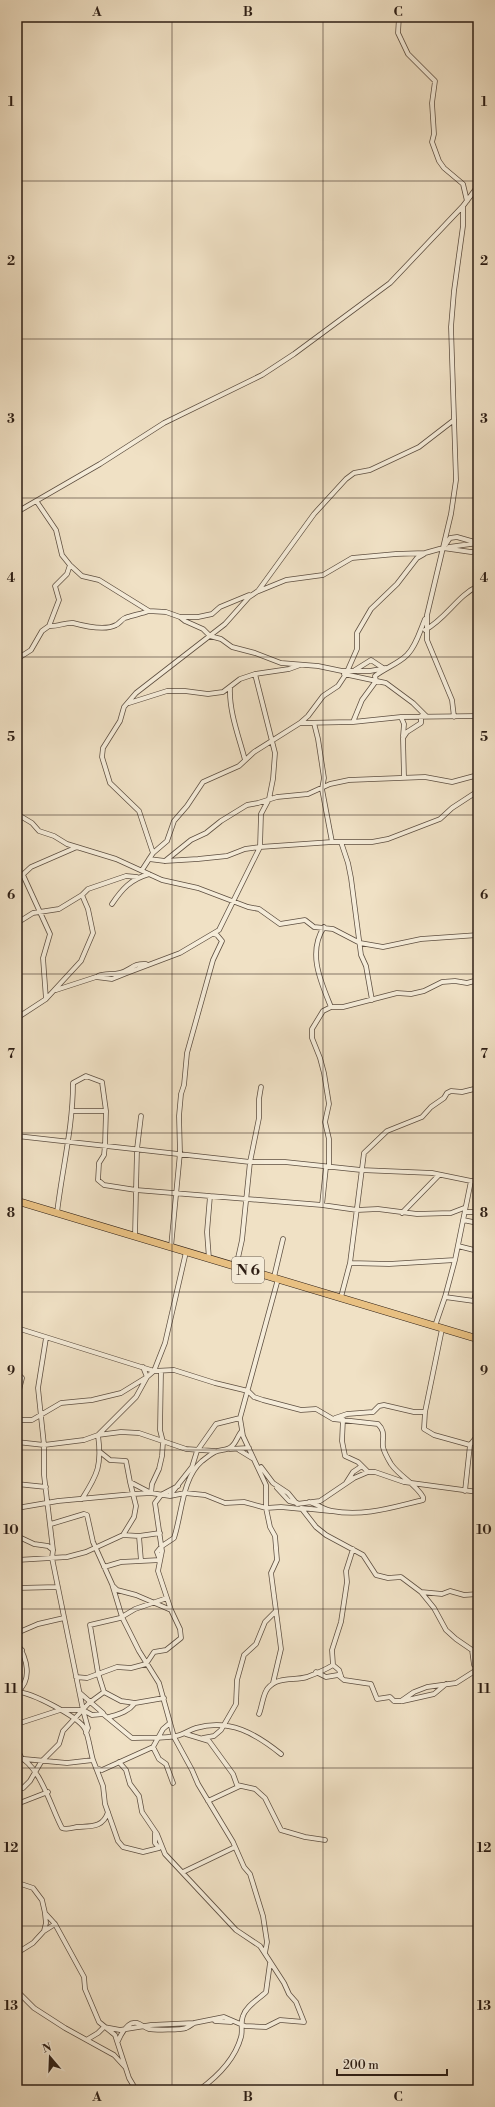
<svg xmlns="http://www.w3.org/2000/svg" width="495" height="2107" font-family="'Libre Bodoni',serif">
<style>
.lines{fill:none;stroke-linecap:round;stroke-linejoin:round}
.minor-casing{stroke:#5e4f41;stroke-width:5.5}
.primary-casing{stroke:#2d1e15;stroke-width:8}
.minor{stroke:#f5ecd9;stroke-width:4}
.primary{stroke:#e8c082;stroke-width:7}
.grid{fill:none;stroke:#2d1e15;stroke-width:1;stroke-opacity:0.55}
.labels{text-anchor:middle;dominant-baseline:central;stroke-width:3;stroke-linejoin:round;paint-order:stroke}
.shield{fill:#f5ecd9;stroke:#695c50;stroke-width:1}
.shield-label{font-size:15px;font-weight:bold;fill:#2d1e15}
.neatline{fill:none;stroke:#2d1e15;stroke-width:1.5}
.grid-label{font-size:13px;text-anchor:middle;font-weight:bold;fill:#2d1e15}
</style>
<rect width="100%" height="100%" fill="#f0e1c5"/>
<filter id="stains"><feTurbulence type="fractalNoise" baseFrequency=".005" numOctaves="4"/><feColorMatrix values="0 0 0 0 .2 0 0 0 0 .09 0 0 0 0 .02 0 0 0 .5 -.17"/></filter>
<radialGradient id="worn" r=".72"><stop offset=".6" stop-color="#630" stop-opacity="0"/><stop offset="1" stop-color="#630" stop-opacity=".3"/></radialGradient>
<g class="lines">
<defs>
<path id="minor" d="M399,17L398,33L408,54L435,81L432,103L434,134L432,142L439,161L444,168L463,184L467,201
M37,502L56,530L62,555L70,565L82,576L99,580L149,611L166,612L180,617H198L212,614L220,607L249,595
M17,512L100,464L164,423L262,375L294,354L390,283L463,206L478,186
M444,547L450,538L457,537L478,543
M449,547L478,543
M259,591L286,580L323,575L352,558L396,554L425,553L443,548L471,552L478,551
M180,617L185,621L203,629L210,636L221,639L232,647L255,653L281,663L318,666L342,671H370L386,668
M49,626L59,600L55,586L67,574L70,565
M425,630C446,619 457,596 478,586
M17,659L31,650L42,631L49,626C57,627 66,622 73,623C84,626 105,631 116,625C119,624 122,619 125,618C133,615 141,614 149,611
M355,670L371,660L383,668
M255,674L289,669L300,665
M344,674L386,683L413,703L426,716
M230,688C229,712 239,737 245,760
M401,717L404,724L403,736
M454,717L452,700L427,640V615L451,514L456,480L451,327L454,291L463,226V206
M353,722L362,700L376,681L375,676C385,668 398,664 407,655C416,646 420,631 425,619
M300,723L308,716L323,696L338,686L346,674L357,649V633L371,609L397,584L417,558L424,554
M314,723L318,739L324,778L322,789L332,842
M404,777L403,738L407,732L421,723V716
M17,814L32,823L39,831L54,836L67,844L116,859L162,880L198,888L248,907L259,909L280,924L305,920L314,927L333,929L360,943L383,947L421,939L478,935
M341,842L348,863L351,878L361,955L366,966L372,1000
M153,853L139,811L110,783L102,757L103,748L120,721L124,707L136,693L225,624L249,597L258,591L314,514L346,479L354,473L370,470L419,447L454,420
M149,859L165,861L198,859L227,856L245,849L260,847L332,842H372L388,839L440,819L452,808L478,791
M165,861L191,840L206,833L221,821L247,805L258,803L277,797L308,794L330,784L349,780L425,777L452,782L478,775
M142,870L153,853L167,841L174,821L187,806L203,782L239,766L254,752L300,723L353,722L401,717L478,716
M23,875L50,934L43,958L46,999
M17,880L31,867L77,847
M112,904C122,889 131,879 149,874
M17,923L33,913L59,909L82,895L88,889L126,876L137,877
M324,927C307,953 321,982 331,1007
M98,976C105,973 112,975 120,973C131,970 133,963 146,964
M56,990L96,977L112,979L127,973L180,953L219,930L260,847L261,814L269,799L273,779L275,753L255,674L240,679L223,692L208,694L185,691H167L129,703
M17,1018L46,999L81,961L93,933L88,909L82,895
M73,1111H106
M17,1136L250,1162H285L361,1170L432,1173L471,1181H478
M329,1167V1139L325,1122L329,1104L324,1073L320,1058L312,1038V1029L323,1011L331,1007H343L397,993L411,994L424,991L442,982L455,981L467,983L478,980
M322,1205L326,1167
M465,1212H478
M57,1213C62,1170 73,1127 73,1083L86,1076L102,1082L106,1111L105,1145L104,1155L99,1163L98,1180L104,1185L136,1190L137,1149L141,1116
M402,1213L439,1175
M463,1220L478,1223
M135,1236L136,1190L322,1205L357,1210L378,1209L417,1214L451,1213L464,1208
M458,1246L478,1251
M171,1247L180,1153L179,1116L181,1094L184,1085L187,1053L213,960L222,941L217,935L214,934
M209,1259L207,1232L210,1196
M350,1263L389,1264L455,1260
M236,1267L242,1240L250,1162L259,1118V1099L261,1087
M274,1277L283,1239
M341,1297L350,1263L364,1153L387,1131L422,1117L431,1107L444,1098L447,1093L451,1091L462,1092L478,1088
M445,1297L474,1301L478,1284
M435,1326L445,1297L455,1260L471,1181
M17,1328L154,1371L174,1370L215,1383L248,1391L254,1397L263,1400L301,1410L316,1409L333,1419L378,1424C386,1432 382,1437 383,1447C384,1452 388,1459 391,1464C400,1477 415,1483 423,1497V1500C393,1507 364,1517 332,1511C325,1510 317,1504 309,1502
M442,1329L425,1412L424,1429L434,1435L470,1445L465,1491
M46,1338L38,1388L44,1445V1475L53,1550L52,1558L83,1710L88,1728L86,1733
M17,1373L22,1378L17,1398
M335,1418L347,1414L373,1412L379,1406L384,1405L414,1412H425
M343,1419L342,1441L345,1456L358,1462L368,1472
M17,1420H32L61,1403L92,1400L121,1393L147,1377L154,1371L165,1343L186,1252
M98,1435L136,1397L147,1377L143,1367
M17,1442L44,1445L84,1440L98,1435L121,1432L139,1433L186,1449L215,1451
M470,1445L478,1435
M230,1449L249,1448
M239,1450L252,1458
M100,1452L110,1460L126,1461L130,1482L151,1493
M261,1467L273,1483L288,1493L297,1504L320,1501L354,1478L368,1472H375L404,1482L478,1492
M346,1483L353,1472L362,1466
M17,1484L46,1487
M277,1488L289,1501L297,1503
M151,1493L152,1484L159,1469L162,1456L163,1442L160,1430L161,1371
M170,1495L192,1467L197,1451L216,1424L240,1418
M82,1499C98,1474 102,1465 98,1435
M17,1508L58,1501L133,1494L151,1493L170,1496L185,1493L205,1495L225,1503L244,1502L266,1508L281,1507L302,1509L316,1527L326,1535L363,1555L376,1575L388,1578L401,1577L421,1592L442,1594L450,1591L464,1595L478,1594
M301,1508L330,1511
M51,1524L84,1514L87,1515L93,1542L112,1584L122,1617L139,1651L159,1683L174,1737L192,1770L198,1784L233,1842L244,1867L250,1874L263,1916L267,1942L265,1953
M123,1535L139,1536L160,1533
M17,1536L34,1544L48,1546L53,1550
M139,1536L141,1561
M17,1560L67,1557L86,1552L123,1535L134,1517L136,1506L130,1482
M104,1567L121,1562L160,1560L157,1552L162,1546L174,1538C182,1514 182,1478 202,1461C206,1458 211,1454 215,1452C220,1449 228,1451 232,1446C236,1443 238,1435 242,1431
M113,1586L117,1590L136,1595L171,1610
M17,1588L58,1587
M421,1592L434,1608L446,1630L456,1639L472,1650L474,1665L478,1666
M17,1633L38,1624L64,1618
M17,1643C27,1658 33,1680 17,1692
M472,1650L478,1652
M17,1656L22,1650
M333,1665L332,1650L341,1622L347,1582L346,1571L353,1549
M333,1665L339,1670L341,1676
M316,1672L326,1677L338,1675L344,1680L371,1684L377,1699L390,1697L394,1701H401L414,1692L427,1687L456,1683L478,1669
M76,1677L87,1678L117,1667L131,1668L146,1664L154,1652L166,1650L181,1638L180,1629L171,1610L158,1571L162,1551L155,1503L161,1495L178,1486
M273,1683L281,1649L271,1573L277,1560L275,1536L270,1527L266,1508V1485L243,1436L240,1418L278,1279
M17,1692C31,1692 79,1717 85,1729C89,1738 90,1750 93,1760
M80,1693L103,1713
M403,1701L434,1694L446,1684
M135,1703L121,1701L104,1692L98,1673L90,1625L120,1618L135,1609L167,1598
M259,1714C262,1707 263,1693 268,1688C278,1676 294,1681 307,1677C315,1674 325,1670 333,1665
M109,1717C119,1714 128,1712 135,1703L164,1698
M17,1724L60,1710H83L92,1715L103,1714L132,1738C146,1737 162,1739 176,1736C183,1735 189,1730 196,1728C230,1718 256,1734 281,1754
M186,1734L209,1741L233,1774L237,1785L255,1789L265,1798L281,1830L305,1837L325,1840
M203,1738L214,1736L221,1730L236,1704L237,1680L244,1655L256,1644L265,1622L276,1611
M153,1747L159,1759L166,1764L173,1783
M17,1749L21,1757
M17,1756C40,1764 51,1808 62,1828C67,1830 72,1828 77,1827C91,1826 103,1828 108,1812
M24,1759L67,1763L93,1760L103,1786L105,1804L118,1841L123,1847L143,1852L159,1848
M96,1768L102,1770L153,1747L163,1729L170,1723
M17,1787L23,1788L30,1781L41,1762L59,1744L63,1731L89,1703L104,1692
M208,1801L240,1786
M17,1804L48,1792
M155,1833V1843L159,1848
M183,1872L235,1847
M17,1880L18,1883L33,1888L42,1900L45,1913L55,1924L84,1977L85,1989L99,2022L115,2035L129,2078L136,2090
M44,1931L46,1923L45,1914
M17,1953L33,1943L44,1931L55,1924
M17,1991L34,2008L65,2028L114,2055L125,2067
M215,2021L231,2022
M88,2039L98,2033L104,2027L120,2030L151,2025L194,2023L224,2017L245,2026L266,2027L280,2020L304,2022L296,2002L289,1994L284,1983L260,1946L236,1930L165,1854L157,1834L142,1812L139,1796L130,1784L126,1770L119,1762
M118,2041C121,2034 128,2021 137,2023C141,2024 145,2028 149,2029C154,2030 182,2030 186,2028C189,2027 191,2025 194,2023
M199,2090C217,2077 235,2059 241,2037C243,2031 240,2023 243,2016C246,2006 259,1999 266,1992L270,1963"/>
<path id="primary" d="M17,1201L478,1339"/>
</defs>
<use href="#minor" class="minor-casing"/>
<use href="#primary" class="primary-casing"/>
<use href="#minor" class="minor"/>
<use href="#primary" class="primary"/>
</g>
<path class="grid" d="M172,17V2090M323,17V2090M17,181H478M17,339H478M17,498H478M17,657H478M17,815H478M17,974H478M17,1133H478M17,1292H478M17,1450H478M17,1609H478M17,1768H478M17,1926H478"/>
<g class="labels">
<rect class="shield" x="232" y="1257" width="32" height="26" rx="3"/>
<g class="shield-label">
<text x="248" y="1270">N 6</text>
</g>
</g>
<rect width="495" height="2107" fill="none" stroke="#f0e1c5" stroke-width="44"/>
<g transform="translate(50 2057) rotate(341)" stroke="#f5ecd9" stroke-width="3" paint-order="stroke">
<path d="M0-3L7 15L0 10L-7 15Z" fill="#2d1e15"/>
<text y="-6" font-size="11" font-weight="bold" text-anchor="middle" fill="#2d1e15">N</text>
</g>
<path d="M337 2069v6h110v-6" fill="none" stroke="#2d1e15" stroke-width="2"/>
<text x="343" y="2069" font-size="12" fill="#2d1e15" stroke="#f5ecd9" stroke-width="3" paint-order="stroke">200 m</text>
<rect x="22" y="22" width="451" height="2063" class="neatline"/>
<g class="grid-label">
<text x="97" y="16">A</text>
<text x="248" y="16">B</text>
<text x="398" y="16">C</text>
<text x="11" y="106">1</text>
<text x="484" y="106">1</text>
<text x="11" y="265">2</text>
<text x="484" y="265">2</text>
<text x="11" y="423">3</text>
<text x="484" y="423">3</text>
<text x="11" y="582">4</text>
<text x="484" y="582">4</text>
<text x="11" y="741">5</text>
<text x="484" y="741">5</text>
<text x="11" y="899">6</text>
<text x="484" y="899">6</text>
<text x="11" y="1058">7</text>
<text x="484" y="1058">7</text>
<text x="11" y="1217">8</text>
<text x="484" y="1217">8</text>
<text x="11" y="1375">9</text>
<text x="484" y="1375">9</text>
<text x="11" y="1534">10</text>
<text x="484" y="1534">10</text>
<text x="11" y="1693">11</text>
<text x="484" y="1693">11</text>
<text x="11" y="1852">12</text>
<text x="484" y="1852">12</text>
<text x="11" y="2010">13</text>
<text x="484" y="2010">13</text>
<text x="97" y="2101">A</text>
<text x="248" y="2101">B</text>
<text x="398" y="2101">C</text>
</g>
<rect width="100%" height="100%" filter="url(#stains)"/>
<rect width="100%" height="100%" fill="url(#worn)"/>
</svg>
